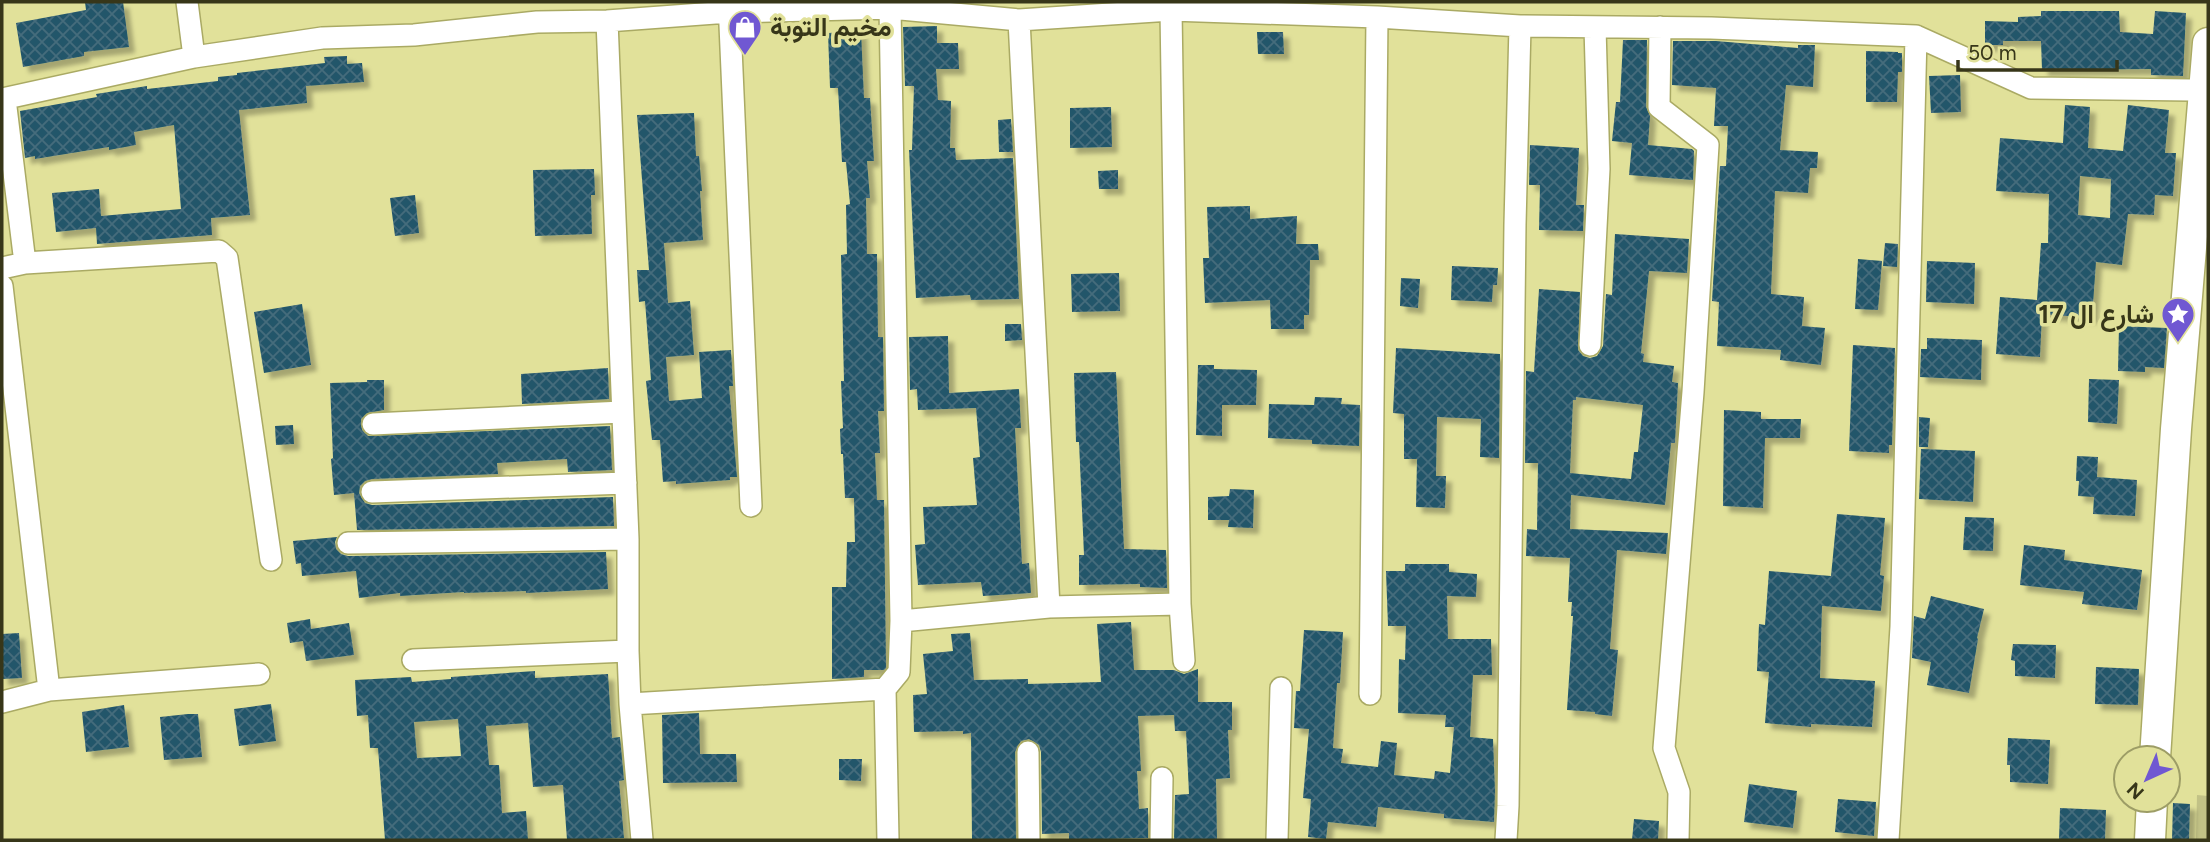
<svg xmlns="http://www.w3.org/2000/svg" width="2210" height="842" font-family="Figtree,Vazirmatn,sans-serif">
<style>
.grass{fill:#c2c286}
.building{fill:url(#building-cross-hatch);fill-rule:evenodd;filter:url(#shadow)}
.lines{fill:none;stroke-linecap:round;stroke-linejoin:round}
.street-casing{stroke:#aaaa64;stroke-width:24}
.secondary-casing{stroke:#aaaa64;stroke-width:33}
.street{stroke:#fff;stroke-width:21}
.secondary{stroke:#fff;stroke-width:30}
.labels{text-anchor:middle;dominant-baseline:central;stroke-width:7;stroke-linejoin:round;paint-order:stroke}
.poi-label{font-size:26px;font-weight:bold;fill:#373619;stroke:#e1e19a;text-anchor:start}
</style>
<defs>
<pattern id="building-cross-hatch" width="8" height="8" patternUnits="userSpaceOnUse" patternTransform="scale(1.75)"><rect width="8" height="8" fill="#24566b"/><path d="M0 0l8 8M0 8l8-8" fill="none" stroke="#446c7b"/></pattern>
<filter id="shadow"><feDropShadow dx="6" dy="6" stdDeviation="2" flood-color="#0004"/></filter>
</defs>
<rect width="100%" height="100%" fill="#e1e19a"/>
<path class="grass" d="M2197,795L2208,796V840H2196Z"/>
<path class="building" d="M85,2H123L129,47L84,52V56L23,67L16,23L86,10Z
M2041,11H2119L2120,32L2153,34L2155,11L2186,13L2183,76L2151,75V69L2042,70L2041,41H2003V45H1985V21L2018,22V17L2041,16Z
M937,26V43H958L959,69H936L938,100L951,101L950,148H955L956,160L1013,158L1019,299L971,300L970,295L916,298L909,150H912L914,86H905L903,27Z
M861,31L864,98H870L874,161H867L870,198H866L867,254H877L878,337H883L884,411H878L880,453H875L877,500H884L886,668L884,670H864V677L832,679V587H846L847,542H855L854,498H845L843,454H841L840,429L843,428L841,381H844L841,255L847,254L846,205L850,204L846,162H842L838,88H830L828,33Z
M1257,32H1283L1284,54H1258Z
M1623,40H1647L1646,107L1650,116L1648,145L1692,149L1694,151L1693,180L1629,175L1632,143L1612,141L1616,102H1620Z
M1673,41H1716L1798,48V45H1815L1813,87L1786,85L1780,150L1818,152L1817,168H1810L1808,193L1775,191L1771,294L1804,297L1802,326L1825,328L1821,365L1780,360L1781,350L1717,346L1719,302L1712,301L1720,166H1726L1728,126H1714L1716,88L1672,85Z
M1866,51L1898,52V53H1902V72H1898L1897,102H1866Z
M347,56V64L362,63L364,82L306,86L307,103L239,110L250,215L211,218L212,235L97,244L96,228L56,232L52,193L99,189L101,216L181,209L174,125L134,132L136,145L109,150V147L35,159V156L25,158L20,111L97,97L96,94L147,86V89L218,81V77L237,75V73L325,63L324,57Z
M1960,75L1961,112L1931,113L1929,76Z
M2065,105L2090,107L2088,148L2123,151L2128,105L2169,110L2165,153H2176L2173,196L2155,195L2154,215L2128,214L2122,265L2096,262L2092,318L2042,314L2040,357L1996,354L2000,297L2037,300L2041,243H2048L2049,194L1996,191L2000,138L2063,143ZM2080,176L2111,179L2110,218L2078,215Z
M1111,107L1112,147L1070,148V108Z
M694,113L696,156H699L702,191H700L703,240L664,243L668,303L690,301L694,355L666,357L669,401L702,398L699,352L731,350L733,386H729L737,477H730V480L676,484V481L663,482L660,440H652L646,381L651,380L645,301L639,302L637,270H649L637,115Z
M1011,119L1013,152H999L998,120Z
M1530,145L1579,148L1576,205H1584L1583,231L1539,230L1540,185H1529Z
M594,169L595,195H591L592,234L535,236L533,170Z
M1118,170V189H1099L1098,171Z
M415,195L419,233L395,236L390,198Z
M1250,206V219L1297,216L1296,244H1318L1319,260H1310L1309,315H1304V329H1271L1270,300L1205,303L1203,258H1209L1207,207Z
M1615,234L1689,239L1687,273L1649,271L1641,353L1644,354L1643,362L1674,366L1672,382L1678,383L1675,443H1671L1665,505L1571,495L1570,529L1668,533L1666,554L1617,550L1610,649L1618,650L1612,716L1595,714V712L1567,710L1573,616H1571L1572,602H1568L1570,558L1526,556L1527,529L1537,530L1538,463H1525L1526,371L1534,372L1539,289L1580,292L1578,350L1583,356L1590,358L1597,356L1603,346L1606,294L1612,295ZM1576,397L1643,405L1638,452H1634L1631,479L1570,473L1573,400H1576Z
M1885,243L1898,244L1897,267L1883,266Z
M1858,259L1882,261L1878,310L1855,309Z
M1927,261L1975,263L1974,304L1926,302Z
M1452,266L1498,268L1497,285H1493L1492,302L1451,300Z
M1119,273L1120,311L1072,312L1071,274Z
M1401,278L1420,279L1418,308L1400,306Z
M302,304L311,365L264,373L254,312Z
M1005,324H1021L1022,340L1005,341Z
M2119,326L2167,328L2164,368L2145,367V372L2118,371Z
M948,336L949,393L1019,389L1021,428H1015L1022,564L1029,563L1031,593L983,596L981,582L918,585L915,545L925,544L923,507L977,505L973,458L980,457L976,408L918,410L917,389L910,390L909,337Z
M1927,338L1982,340L1981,380L1920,377L1921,349H1927Z
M1853,345L1895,348L1892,445H1889V453L1849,451Z
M1396,348L1500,354L1499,458L1480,457L1481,419L1437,417L1436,476H1446L1445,508L1416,507L1417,459H1404V414L1393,413Z
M1198,365H1214V369L1257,370L1256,405H1222V436L1196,435Z
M608,368L609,399L522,404L521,374Z
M1116,372L1124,549L1166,550L1167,588L1140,587V584L1079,585V555H1084L1079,442H1076L1074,373Z
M2089,379L2119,380L2117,424L2088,422Z
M367,380H384V410L367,413L361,419L362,430L368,436L610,426L612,470L568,472L567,459L497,463L498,474L372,479L365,481L360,486L359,493L365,503L372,505L613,497L614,526L357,530L354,493L334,495L331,459L333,458L330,383L367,382Z
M1315,397L1342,398L1341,404L1360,405L1359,446L1312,444V440L1268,438L1269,404L1314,405Z
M1724,410L1761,412V419H1801L1800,438H1765L1763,508L1723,506Z
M1919,417L1930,418L1928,447H1919Z
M293,425L294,444L276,445L275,426Z
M1921,449L1975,451L1973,502L1919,499Z
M2077,456L2098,457L2097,477L2137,480L2135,516L2093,514L2094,497L2078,496L2079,481H2076Z
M1230,489L1254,490L1253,528L1228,527L1229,520H1208V497L1229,496Z
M1837,514L1885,518L1880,575L1884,576L1881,611L1822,606L1820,678L1875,681L1872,727L1811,724V727L1765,723L1769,672L1757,671L1759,624L1765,625L1769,571L1831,576Z
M1965,517L1994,518L1993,551L1963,550Z
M337,537L335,542L336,549L341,554L348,556L606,552L608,589L526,593V591L464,593V592L400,596V593L359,598L356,571L302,576L301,563L296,564L293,541Z
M2024,545L2065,550L2064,560L2142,570L2137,610L2082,604L2084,592L2020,585Z
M1405,564H1449V572L1477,574L1476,597L1447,596L1448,639H1491L1492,675H1473L1470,737L1493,739L1495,791L1494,822L1444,818V814L1378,807L1376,827L1328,822L1326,839L1308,837L1311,799L1303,798L1309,729L1294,728L1296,691H1300L1304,630L1343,632L1340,683H1337L1333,748L1343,749L1341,763L1378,767L1381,741L1397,743L1394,775L1434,779L1435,771L1450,773L1454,727H1445L1446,715L1398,713L1399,659L1405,660L1406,626H1388L1386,571H1405Z
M1931,596L1984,609L1977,638L1978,639L1969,693L1927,685L1931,662L1912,658L1914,616L1925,619Z
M310,619L311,629L349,623L354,655L306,661L303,641L290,643L287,623Z
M1131,622L1134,670H1174L1184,674L1198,669V702H1232V730H1228L1230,778L1216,779L1217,840H1174L1175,795L1189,794L1186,731H1175L1174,715L1138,716L1141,771H1137L1139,809L1148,808V838L1069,840V833L1042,834L1041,752L1039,745L1029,739L1021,741L1015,752L1016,840H972L971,733L963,734V731L914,732L913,695L927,694L923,654L953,651L951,634L970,633L974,680L1028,679V684L1101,682L1097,624Z
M19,633L22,678L2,679V634Z
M2013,644L2056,645L2055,678L2015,676V661L2011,660Z
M2096,667L2139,669L2138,705L2095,704Z
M535,671V678L608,674L612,738L620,737L624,780L619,781L624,838L567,840L563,785L533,787L528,723L486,726L489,765H499L502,813L526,811L528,840H385L378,748H370L368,715L357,716L355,680L411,677L412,682L451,679V677ZM458,719L461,756L417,758L414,722Z
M271,704L276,741L239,746L234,709Z
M124,705L129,747L86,752L82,712Z
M699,713L700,754H736L737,782L663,783L662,715Z
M188,714H198L202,757L164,760L160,717Z
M2008,738L2050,740L2048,784L2010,782V765H2007Z
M839,759H862L861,781L839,780Z
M1749,784L1797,791L1793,828L1744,822Z
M1838,799L1876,802L1874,836L1835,832Z
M2173,803L2190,804L2189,840H2172Z
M2060,808L2106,810L2105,840H2059Z
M1634,819L1659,821L1658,840H1632Z"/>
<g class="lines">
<defs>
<path id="street" d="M187,2L194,57
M729,2L751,506
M1171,10L1180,604L1184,661
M1019,20L1049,607
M607,21L628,539V651L630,704L642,840
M1660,27L1659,107L1708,145L1693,392L1664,748L1679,792L1678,840
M2,99L194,57L322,38L414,35L537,22L607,21L729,12L890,8L1019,20L1171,10L1377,17L1520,26L1711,28L1916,36L2031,88L2191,90
M5,99L25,263L219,251L227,258L271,560
M2,268L25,263
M2,286L49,690
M1590,345L1599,169L1595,27
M373,424L622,412
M372,492L626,483
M348,543L628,539
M901,621L1049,607L1180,604
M413,660L628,651
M1370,694L1377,17
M2,702L49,690L259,674
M630,704L885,689
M1028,752L1029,840
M888,840L885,689L899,672L901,621L890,8
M1161,840L1162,778
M1277,840L1281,688
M1506,840L1508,806L1515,224L1520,26
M1888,840L1901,627L1916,36"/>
<path id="secondary" d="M2155,758L2176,429L2208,43
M2150,840L2152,800"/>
</defs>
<use href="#street" class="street-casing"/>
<use href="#secondary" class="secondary-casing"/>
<use href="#street" class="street"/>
<use href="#secondary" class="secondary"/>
</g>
<defs>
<symbol id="shop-pin" viewBox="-11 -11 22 30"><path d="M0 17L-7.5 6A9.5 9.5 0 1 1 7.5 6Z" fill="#7058d2" stroke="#e1e19a"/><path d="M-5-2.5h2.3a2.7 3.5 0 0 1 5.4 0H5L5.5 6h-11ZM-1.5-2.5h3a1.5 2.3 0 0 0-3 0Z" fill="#fff"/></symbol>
<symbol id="sight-pin" viewBox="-11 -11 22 30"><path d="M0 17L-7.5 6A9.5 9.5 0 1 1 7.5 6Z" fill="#7058d2" stroke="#e1e19a"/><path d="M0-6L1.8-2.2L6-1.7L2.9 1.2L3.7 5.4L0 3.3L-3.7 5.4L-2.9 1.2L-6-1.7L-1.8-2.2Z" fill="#fff"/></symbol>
</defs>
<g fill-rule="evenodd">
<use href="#shop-pin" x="726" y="8" width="38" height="52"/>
<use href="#sight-pin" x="2159" y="295" width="38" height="52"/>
</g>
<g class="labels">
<g class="poi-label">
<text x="770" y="27">مخيم التوبة</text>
<text x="2154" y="314" text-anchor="end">شارع ال 17</text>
</g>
</g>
<rect width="2210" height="842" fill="none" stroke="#373619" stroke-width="7"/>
<g transform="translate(2147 779) rotate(224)"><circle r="33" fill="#e1e19a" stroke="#9d9d66" stroke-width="2"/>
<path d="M0-5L12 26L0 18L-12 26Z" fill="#7058d2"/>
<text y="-10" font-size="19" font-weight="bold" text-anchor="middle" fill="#373619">N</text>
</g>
<path d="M1958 60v10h159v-10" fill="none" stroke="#373619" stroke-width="3.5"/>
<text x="1968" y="60" font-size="21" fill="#373619" stroke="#e1e19a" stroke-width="5" paint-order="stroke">50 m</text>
</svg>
